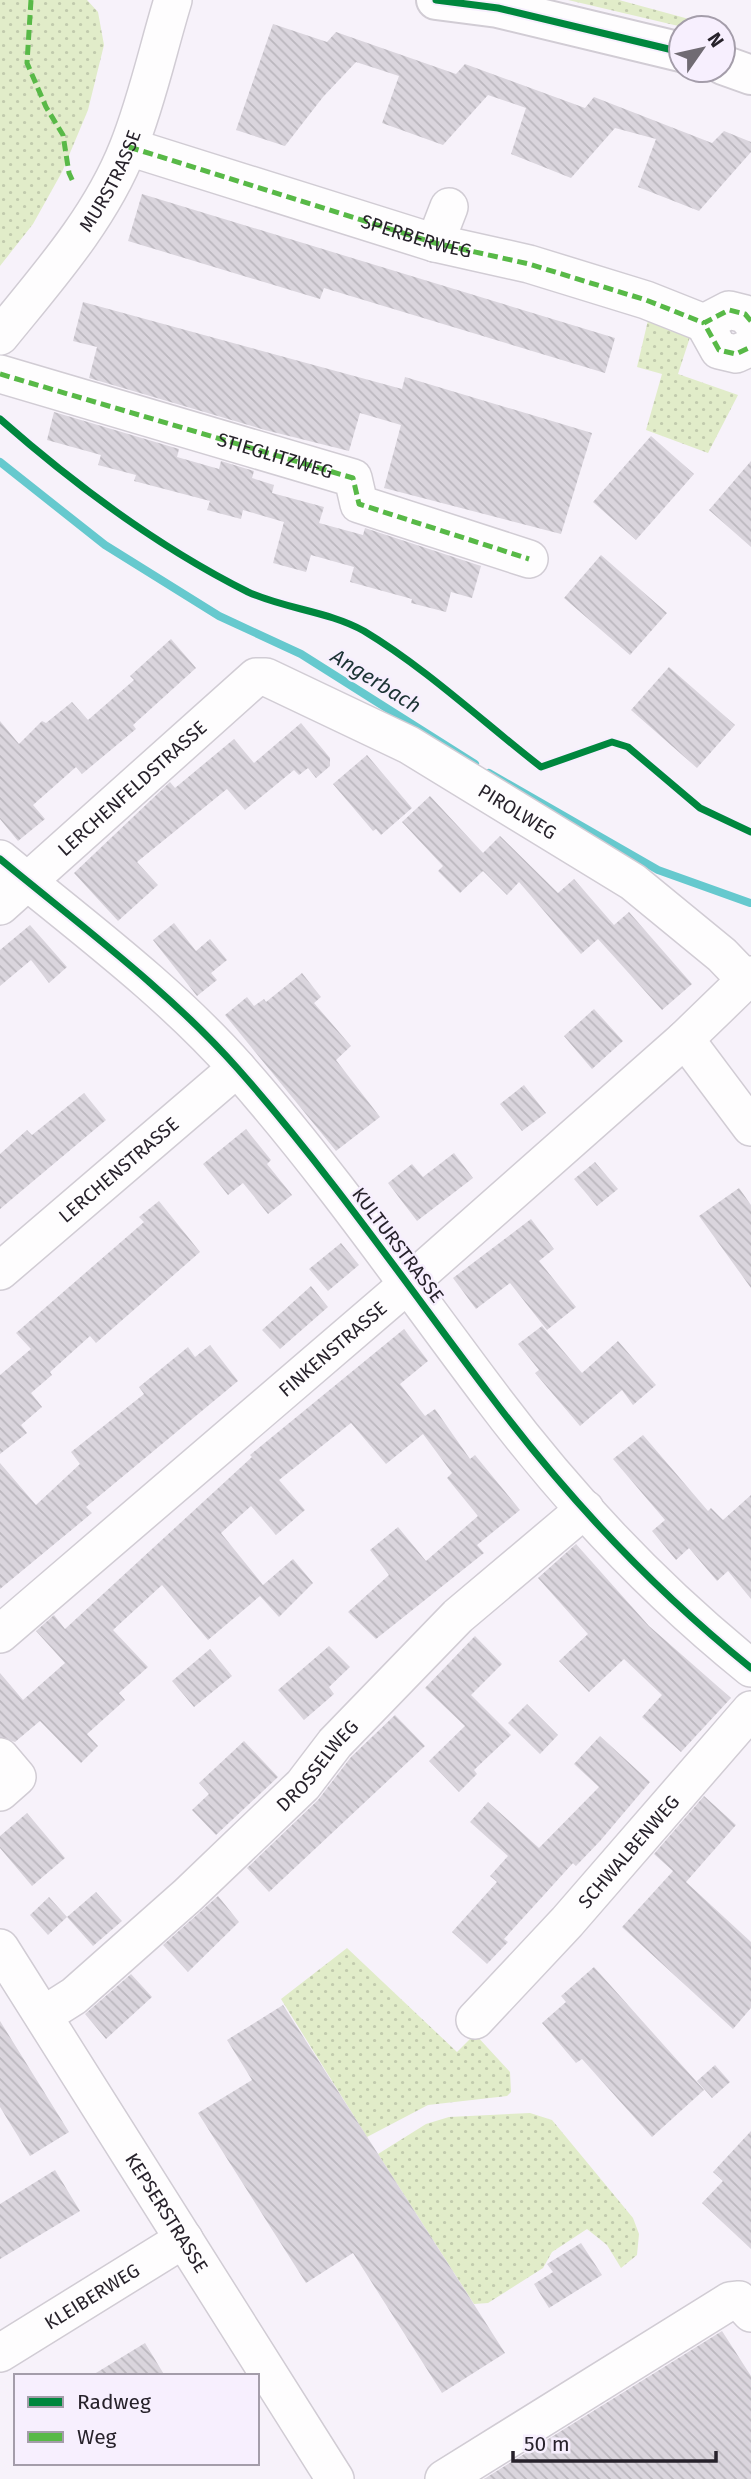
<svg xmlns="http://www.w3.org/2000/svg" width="751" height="2479" font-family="'Fira Sans',sans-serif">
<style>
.grass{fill:url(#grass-dots)}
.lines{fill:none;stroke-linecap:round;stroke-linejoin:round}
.stream{stroke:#66c9ce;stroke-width:8}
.building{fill:url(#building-back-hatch)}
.minor-casing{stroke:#d1ccd4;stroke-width:40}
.major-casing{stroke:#d1ccd4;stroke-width:42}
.minor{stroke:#fefdfe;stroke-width:37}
.major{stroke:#fefdfe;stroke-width:38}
.quiet{stroke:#58b947;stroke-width:5;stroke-dasharray:10 5;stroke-linecap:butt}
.cycleway-casing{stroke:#f7effe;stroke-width:11}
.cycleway{stroke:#00873e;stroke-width:7}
.labels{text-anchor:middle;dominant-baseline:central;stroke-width:5;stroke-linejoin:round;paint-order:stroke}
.street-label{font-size:19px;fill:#27222b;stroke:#f7effe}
.water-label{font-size:21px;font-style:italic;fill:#1b3233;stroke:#f7effe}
</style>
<defs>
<pattern id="grass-dots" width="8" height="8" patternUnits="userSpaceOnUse" patternTransform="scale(1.75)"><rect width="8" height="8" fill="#e1ecc9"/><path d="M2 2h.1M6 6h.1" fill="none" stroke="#c1caad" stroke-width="1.8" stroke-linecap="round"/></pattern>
<pattern id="building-back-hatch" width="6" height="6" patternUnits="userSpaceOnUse" patternTransform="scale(1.75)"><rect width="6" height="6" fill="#dad5dd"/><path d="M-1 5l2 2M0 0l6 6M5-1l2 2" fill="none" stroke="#bbb7be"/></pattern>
</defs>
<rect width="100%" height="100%" fill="#f7f2fa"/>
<path class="grass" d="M0,0H87L98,12L104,45L88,110L62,172L33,224L0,266Z
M568,0H619L722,28H687Z
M649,316L692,331L678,374L738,395L708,453L646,430L662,374L637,367Z
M347,1948L457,2052L475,2034L510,2072L511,2092L507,2096L428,2105L367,2137L281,1999Z
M530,2113L552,2120L633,2218L639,2234L637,2255L621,2268L607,2245L587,2229L552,2252L543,2268L488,2303L474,2304L378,2154L426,2124L449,2117Z"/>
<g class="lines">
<path class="stream" d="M0,462L105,545L219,616L301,654L475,764
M489,773L658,870L750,903"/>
</g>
<path class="building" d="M273,24L327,42L336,32L456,74L465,64L585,108L594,97L712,143L724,131L751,142V152L699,211L638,187L656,139L615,128L571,178L511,154L526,108L488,95L443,145L382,123L399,76L356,62L323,97L285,146L236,130Z
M142,194L615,338L605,373L324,288L320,299L128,241Z
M83,302L402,389L405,377L592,433L561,534L384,488L401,425L360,413L349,451L265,430L89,378L97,347L73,341Z
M54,412L179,449L177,457L219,469L221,461L254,471L252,478L274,485L272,493L324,507L319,523L363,535L365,528L481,566L472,598L451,592L446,612L411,603L412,599L350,582L354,567L311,555L306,572L273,563L284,522L243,510L241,519L207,510L210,501L134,481L136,475L98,465L101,455L47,440Z
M651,436L694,474L636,540L593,502Z
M751,461V547L709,510Z
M601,555L667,613L630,655L564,598Z
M171,639L196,668L133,725L136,729L82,774L76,767L33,805L45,819L18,841L0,819V721L19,744L42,721L46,723L72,702L88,720L134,680L130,676Z
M669,667L735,725L697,768L631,710Z
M301,723L330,758V766L316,778L308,768L299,775L294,770L245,810L227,789L137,862L158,885L118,921L74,873L170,782L175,788L234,739L254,763Z
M367,755L412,808L381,835L376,829L373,831L333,784Z
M430,796L483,853L500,836L558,893L574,879L614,925L629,912L692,984L662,1010L598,939L581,954L519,882L507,895L483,871L460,893L438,871L443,866L402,822Z
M174,923L196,951L210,939L227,960L211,973L217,980L197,996L153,940Z
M30,925L67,967L49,983L31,960L0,986V950Z
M302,973L321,997L314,1003L351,1046L336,1060L380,1117L336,1151L225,1015L247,997L254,1006L264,999L266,1002Z
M594,1009L623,1041L592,1069L564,1036Z
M524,1085L546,1113L522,1131L500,1104Z
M84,1093L106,1120L0,1209V1154L27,1130L32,1135Z
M246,1129L271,1160L267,1164L292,1195L268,1214L243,1183L228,1195L203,1164Z
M454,1153L473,1178L417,1221L388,1183L412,1164L423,1177Z
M595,1162L618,1189L597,1206L574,1179Z
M739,1188L751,1205V1288L699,1216Z
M159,1201L200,1252L96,1343L90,1336L50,1372L52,1375L31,1393L42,1407L21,1425L27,1433L0,1454V1375L31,1349L16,1333L144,1222L139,1217Z
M531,1219L554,1249L539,1261L576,1307L547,1330L510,1283L476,1309L453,1278Z
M341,1243L359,1265L328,1291L309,1269Z
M311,1286L328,1307L280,1349L262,1330Z
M542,1326L582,1373L618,1341L656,1385L633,1405L622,1390L580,1426L535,1373L539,1370L518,1344Z
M404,1329L428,1361L400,1384L425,1416L435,1409L470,1459L475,1455L520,1510L477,1545L484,1553L376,1639L348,1612L389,1575L370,1550L398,1527L426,1561L478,1516L447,1478L452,1473L423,1434L386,1464L351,1423L279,1480L305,1510L276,1535L251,1506L221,1533L263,1585L293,1559L313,1583L279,1617L260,1596L208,1640L162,1585L113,1630L148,1667L119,1693L125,1700L87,1734L98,1746L81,1763L40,1721L15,1742L0,1737V1673L23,1700L65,1663L36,1631L54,1615L65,1629L252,1457L250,1455Z
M210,1345L238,1381L86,1507L92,1513L0,1589V1463L36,1505L80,1464L71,1452L144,1394L139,1387L188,1347L195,1357Z
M643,1435L708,1511L711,1508L723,1520L751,1495V1599L728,1571L717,1581L689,1548L676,1560L652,1531L665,1520L613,1459Z
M576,1544L649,1626L731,1698L681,1752L642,1717L662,1695L624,1659L589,1692L559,1661L588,1634L538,1578Z
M475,1636L502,1664L471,1695L511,1735L474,1770L477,1774L459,1792L429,1761L465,1726L425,1688Z
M329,1646L350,1667L329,1687L334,1694L304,1720L278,1690Z
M210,1649L232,1676L194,1707L172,1681Z
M527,1704L558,1735L540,1754L508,1723Z
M395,1715L425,1746L269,1892L247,1868L318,1800L351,1757Z
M600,1736L650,1782L600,1841L576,1866L573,1863L504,1939L508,1942L487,1964L452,1932L497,1882L490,1876L508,1856L470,1822L488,1802L539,1848L599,1787L574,1764Z
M244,1741L278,1777L216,1835L192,1810L209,1794L199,1783Z
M704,1796L736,1825L686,1882L751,1942V2008L733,2029L622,1927L673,1871L654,1854Z
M27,1813L65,1858L32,1886L0,1848V1836Z
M96,1892L122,1921L93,1946L67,1917Z
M218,1896L239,1922L188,1972L163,1945Z
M49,1897L67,1917L48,1935L30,1915Z
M594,1967L704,2090L652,2137L582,2059L576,2063L542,2023L566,2002L561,1996Z
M131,1974L152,1997L106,2039L85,2014Z
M283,2005L505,2353L442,2393L353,2253L306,2283L198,2113L252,2080L227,2040Z
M0,2021L69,2132L30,2156L0,2107Z
M715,2065L730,2082L712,2098L697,2081Z
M751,2131V2249L702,2203L723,2181L713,2172Z
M55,2170L80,2211L0,2259V2204Z
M581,2243L602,2275L549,2308L534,2284L553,2272L547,2264Z
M722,2331L751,2376V2479H484Z
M145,2343L165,2376H91Z"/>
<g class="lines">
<defs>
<g id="minor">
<path d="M129,147L435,243L529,264L646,300L704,323"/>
<path d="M435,243L449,207"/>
<path d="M751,321L745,314L729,310L704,323L719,350L736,354L751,347"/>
<path id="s1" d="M0,336C47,278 100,219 128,148C147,101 158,49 173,0"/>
<path d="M0,374L353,478L359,504L529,559"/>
<path d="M0,859C81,926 168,990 238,1069C329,1172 407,1285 490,1395C565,1495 653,1589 751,1668"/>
<path id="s2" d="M0,906L256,677H266L409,745L633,882L722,955L746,980"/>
<path d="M685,1039L751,1127"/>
<path id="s3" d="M0,1271L237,1068"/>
<path id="s4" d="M0,1634L409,1283L685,1039L751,975"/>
<path d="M0,1757L17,1777L0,1792"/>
<path id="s5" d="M0,1948L335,2479"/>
<path id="s6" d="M44,2015L74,1996L188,1895L303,1785L335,1743L458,1616L585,1509"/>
<path id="s7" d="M475,2020L567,1922L751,1710"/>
<path id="s8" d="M0,2353L184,2239"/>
<path d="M444,2479L730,2301L739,2300L751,2313"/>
</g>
<path id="major" d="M436,0L498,8L681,52
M723,65L751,75"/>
</defs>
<use href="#minor" class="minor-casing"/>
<use href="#major" class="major-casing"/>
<use href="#minor" class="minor"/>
<use href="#major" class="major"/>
<g class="quiet">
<path d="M31,0L27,63L46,107L63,135L69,173L74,184"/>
<path id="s9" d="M129,147L435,243L529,264L646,300L704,323"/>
<path d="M751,321L745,314L729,310L704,323L719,350L736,354L751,347"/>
<path id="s10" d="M0,374L353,478L359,504L529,559"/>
</g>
<defs>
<path id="cycleway" d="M436,0L498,8L681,52
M0,419C75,485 158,547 248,592C285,609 328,611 364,631C427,669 483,722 541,767L612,742L628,747L700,808L751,832
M0,859C81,926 168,990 238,1069C329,1172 407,1285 490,1395C565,1495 653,1589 751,1668"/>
</defs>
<use href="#cycleway" class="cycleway-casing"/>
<use href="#cycleway" class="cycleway"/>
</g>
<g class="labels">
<g class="street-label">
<text stroke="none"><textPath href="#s1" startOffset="191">MURSTRASSE</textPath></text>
<text stroke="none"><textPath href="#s9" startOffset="301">SPERBERWEG</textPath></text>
<text stroke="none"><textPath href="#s10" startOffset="287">STIEGLITZWEG</textPath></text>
<text stroke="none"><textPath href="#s2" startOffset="177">LERCHENFELDSTRASSE</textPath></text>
<text stroke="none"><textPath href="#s2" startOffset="639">PIROLWEG</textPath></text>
<text stroke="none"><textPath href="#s3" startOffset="156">LERCHENSTRASSE</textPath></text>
<text transform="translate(398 1245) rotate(53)">KULTURSTRASSE</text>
<text stroke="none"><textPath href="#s4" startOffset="438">FINKENSTRASSE</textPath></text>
<text stroke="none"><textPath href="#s6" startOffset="371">DROSSELWEG</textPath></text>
<text stroke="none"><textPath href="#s7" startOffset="228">SCHWALBENWEG</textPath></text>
<text stroke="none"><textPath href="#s5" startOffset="313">KEPSERSTRASSE</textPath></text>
<text stroke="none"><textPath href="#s8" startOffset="108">KLEIBERWEG</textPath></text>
</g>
<g class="water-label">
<text transform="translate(376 681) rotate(32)">Angerbach</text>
</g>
</g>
<rect x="14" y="2374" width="245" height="91" fill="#f7effe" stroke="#a49daa" stroke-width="2"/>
<rect x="28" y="2397" width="35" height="10" fill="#00873e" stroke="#a49daa" stroke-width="2"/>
<text x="77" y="2409" font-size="21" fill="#27222b">Radweg</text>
<rect x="28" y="2432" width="35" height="10" fill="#58b947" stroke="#a49daa" stroke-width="2"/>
<text x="77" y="2444" font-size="21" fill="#27222b">Weg</text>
<g transform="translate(702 49) rotate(56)"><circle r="33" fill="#f7effe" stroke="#a49daa" stroke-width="2"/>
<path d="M0-5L12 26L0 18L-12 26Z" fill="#706b73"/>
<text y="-10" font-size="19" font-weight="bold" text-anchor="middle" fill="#27222b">N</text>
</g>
<path d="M513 2451v10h203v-10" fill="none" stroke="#27222b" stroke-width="3.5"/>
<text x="524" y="2451" font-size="21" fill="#27222b" stroke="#f7effe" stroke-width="5" paint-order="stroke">50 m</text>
</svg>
